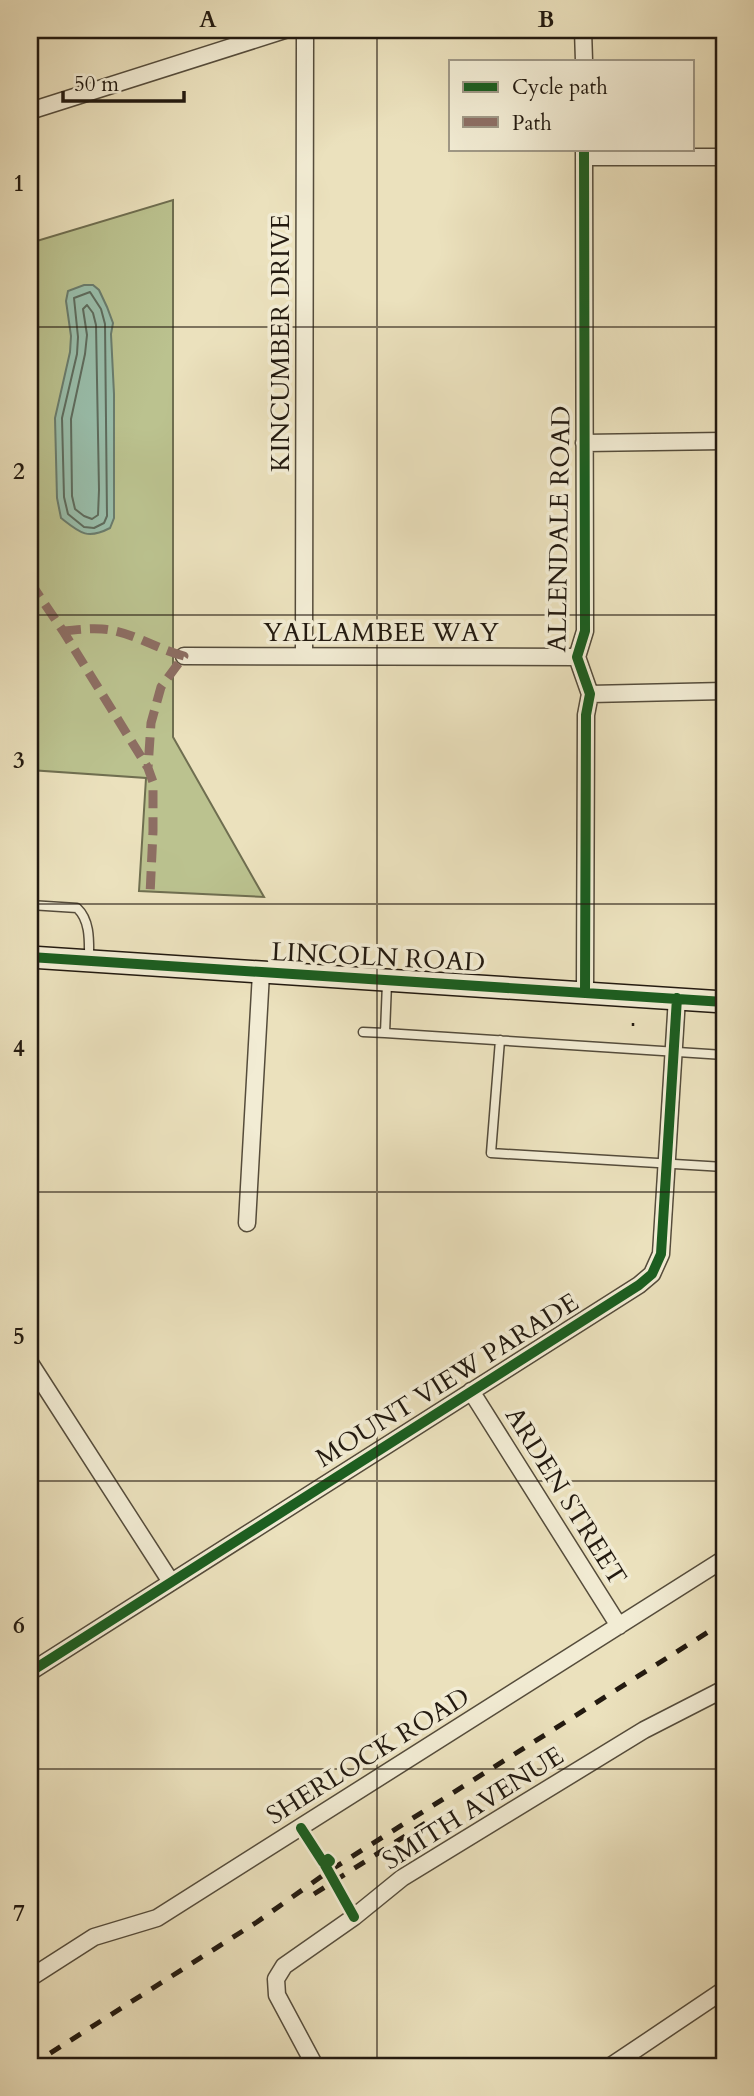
<svg xmlns="http://www.w3.org/2000/svg" width="754" height="2096" font-family="Cardo,serif">
<style>
.green{fill:#bbc28f;stroke:#6f6e50;stroke-width:2}
.water{fill:#99beab;stroke:#6a7c6d;stroke-width:2}
.lines{fill:none;stroke-linecap:round;stroke-linejoin:round}
.shore{stroke:#5e6c5e;stroke-width:2}
.lane-casing{stroke:#554c3b;stroke-width:11}
.street-casing{stroke:#554c3b;stroke-width:19}
.secondary-casing{stroke:#231a10;stroke-width:24}
.path{stroke:#231a10;stroke-width:2.5;stroke-dasharray:5 3.5;stroke-linecap:butt}
.lane{stroke:#f2ecd4;stroke-width:8}
.street{stroke:#f2ecd4;stroke-width:16}
.secondary{stroke:#f2ecd4;stroke-width:21}
.rail{stroke:#231a10;stroke-width:5;stroke-dasharray:12 12;stroke-linecap:butt}
.quiet{stroke:#8d6e63;stroke-width:9;stroke-dasharray:18 9;stroke-linecap:butt}
.cycleway-casing{stroke:#f2ecd4;stroke-width:15}
.cycleway{stroke:#1b5e20;stroke-width:10}
.grid{fill:none;stroke:#231a10;stroke-width:2;stroke-opacity:0.55}
.labels{text-anchor:middle;dominant-baseline:central;stroke-width:7;stroke-linejoin:round;paint-order:stroke}
.street-label{font-size:26px;fill:#231a10;stroke:#f2ecd4}
.neatline{fill:none;stroke:#231a10;stroke-width:2.5}
.grid-label{font-size:23px;text-anchor:middle;font-weight:bold;fill:#231a10}
</style>
<rect width="100%" height="100%" fill="#ebe1bd"/>
<filter id="stains"><feTurbulence type="fractalNoise" baseFrequency=".00286" numOctaves="4"/><feColorMatrix values="0 0 0 0 .2 0 0 0 0 .09 0 0 0 0 .02 0 0 0 .5 -.17"/></filter>
<radialGradient id="worn" r=".72"><stop offset=".6" stop-color="#630" stop-opacity="0"/><stop offset="1" stop-color="#630" stop-opacity=".3"/></radialGradient>
<path class="green" d="M173,200V737L264,897L139,891L146,778L30,770V243Z"/>
<path class="water" d="M84,285H93L99,290L107,307L113,323L111,334L114,394V518L110,528C87,540 80,533 61,518L57,498L55,418L70,352L71,336L66,301L68,291Z"/>
<g class="lines">
<path class="shore" d="M90,292L101,309L105,324L107,516L104,523L94,528L84,527L68,514L64,497L62,418L77,354L78,337L74,298Z
M87,305L93,313L96,325L99,490L98,515L92,519L84,516L75,509L72,496L71,419L85,354L87,335L83,309Z"/>
<defs>
<path id="lane" d="M30,905L77,908C91,921 89,943 89,961
M387,983L385,1033L724,1055
M363,1032L385,1033
M500,1040L491,1153L724,1167"/>
<path id="street" d="M583,30L584,61
M30,111L285,30
M584,149L585,631L577,657L590,694L586,715L585,993
M584,157H724
M584,443L724,441
M184,656L577,657
M304,656L305,30
M590,694L724,691
M247,1223L261,973
M30,1363L171,1582
M471,1391L619,1626
M30,1672L639,1285L652,1274L661,1254L677,998
M30,1978L94,1937L157,1918L724,1559
M315,2066L277,1995L276,1979L284,1966L354,1917L402,1878L644,1730L724,1689
M611,2066L724,1990"/>
<path id="secondary" d="M30,957L724,1002"/>
</defs>
<use href="#lane" class="lane-casing"/>
<use href="#street" class="street-casing"/>
<use href="#secondary" class="secondary-casing"/>
<path class="path" d="M633,1023V1026"/>
<use href="#lane" class="lane"/>
<use href="#street" class="street"/>
<use href="#secondary" class="secondary"/>
<path class="rail" d="M314,1894L435,1817
M30,2066L257,1922L329,1871L724,1622"/>
<path class="quiet" d="M30,582L63,631L148,768
M63,631C76,630 89,628 102,629C131,631 156,649 184,656L161,687L151,723L148,768L153,782V831L150,895"/>
<defs>
<path id="cycleway" d="M584,149L585,631L577,657L590,694L586,715L585,993
M30,957L724,1002
M30,1672L639,1285L652,1274L661,1254L677,998
M301,1828L323,1862L328,1859L330,1861L325,1865L354,1917"/>
</defs>
<use href="#cycleway" class="cycleway-casing"/>
<use href="#cycleway" class="cycleway"/>
</g>
<path class="grid" d="M377,30V2066M30,327H724M30,615H724M30,904H724M30,1192H724M30,1481H724M30,1769H724"/>
<g class="labels">
<g class="street-label">
<text transform="translate(280 343) rotate(-90)">KINCUMBER DRIVE</text>
<text transform="translate(559 529) rotate(-89)">ALLENDALE ROAD</text>
<text x="381" y="632">YALLAMBEE WAY</text>
<text transform="translate(378 957) rotate(3)">LINCOLN ROAD</text>
<text transform="translate(447 1380) rotate(-32)">MOUNT VIEW PARADE</text>
<text transform="translate(566 1496) rotate(58)">ARDEN STREET</text>
<text transform="translate(368 1756) rotate(-32)">SHERLOCK ROAD</text>
<text transform="translate(473 1808) rotate(-32)">SMITH AVENUE</text>
</g>
</g>
<rect width="754" height="2096" fill="none" stroke="#ebe1bd" stroke-width="77"/>
<rect x="449" y="60" width="245" height="91" fill="#f2ecd4" stroke="#9f9886" stroke-width="2"/>
<rect x="463" y="82" width="35" height="10" fill="#1b5e20" stroke="#9f9886" stroke-width="2"/>
<text x="512" y="94" font-size="21" fill="#231a10">Cycle path</text>
<rect x="463" y="117" width="35" height="10" fill="#8d6e63" stroke="#9f9886" stroke-width="2"/>
<text x="512" y="130" font-size="21" fill="#231a10">Path</text>
<path d="M63 91v10h121v-10" fill="none" stroke="#231a10" stroke-width="3.5"/>
<text x="74" y="91" font-size="21" fill="#231a10" stroke="#f2ecd4" stroke-width="5" paint-order="stroke">50 m</text>
<rect x="38" y="38" width="678" height="2020" class="neatline"/>
<g class="grid-label">
<text x="208" y="27">A</text>
<text x="546" y="27">B</text>
<text x="19" y="191">1</text>
<text x="19" y="479">2</text>
<text x="19" y="768">3</text>
<text x="19" y="1056">4</text>
<text x="19" y="1344">5</text>
<text x="19" y="1633">6</text>
<text x="19" y="1921">7</text>
</g>
<rect width="100%" height="100%" filter="url(#stains)"/>
<rect width="100%" height="100%" fill="url(#worn)"/>
</svg>
